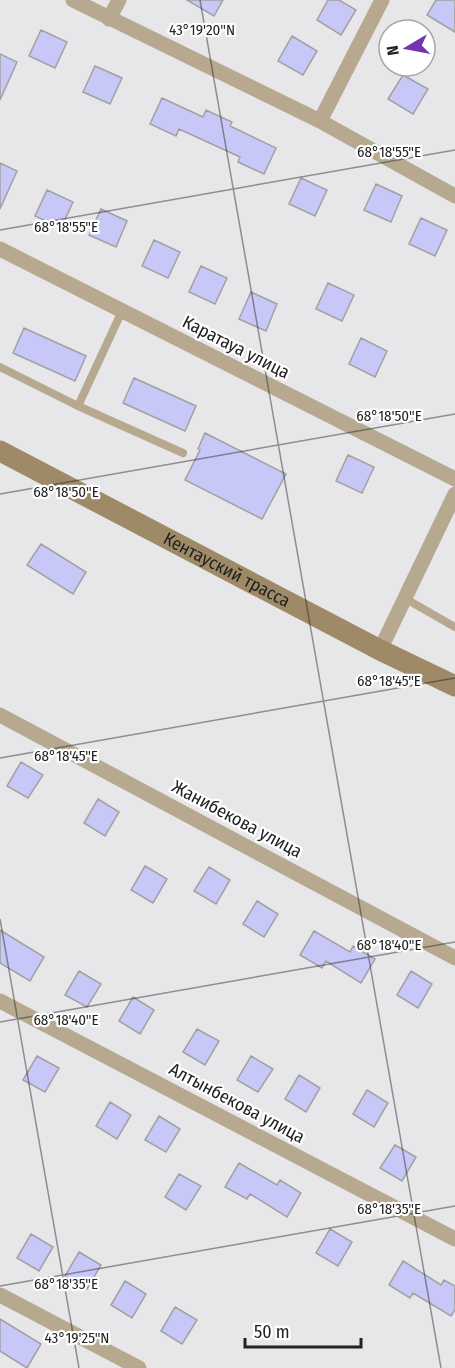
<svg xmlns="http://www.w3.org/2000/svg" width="455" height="1368" font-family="'Fira Sans Condensed',sans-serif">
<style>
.building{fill:#c8c8f8;stroke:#a1a1a3;stroke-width:1.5}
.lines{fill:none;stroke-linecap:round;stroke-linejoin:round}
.lane{stroke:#b7a990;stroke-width:8}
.street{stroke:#b7a990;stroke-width:15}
.secondary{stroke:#9e8a66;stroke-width:21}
.ticks{fill:none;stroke:#222223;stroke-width:1.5;stroke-opacity:0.45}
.labels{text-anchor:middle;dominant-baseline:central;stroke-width:4.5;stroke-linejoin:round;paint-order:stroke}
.street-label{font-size:18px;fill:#222223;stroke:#fff}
.ticks-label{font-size:15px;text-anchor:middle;fill:#222223;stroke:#fff;stroke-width:4.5;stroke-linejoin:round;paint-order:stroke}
</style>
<rect width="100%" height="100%" fill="#e7e7e9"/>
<path class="building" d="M187,0H223L214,16Z
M328,0H339L356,10L341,35L317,20Z
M436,0H455V32L427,15Z
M41,30L67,42L55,68L29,56Z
M292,36L317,51L303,75L278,61Z
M0,54L17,62L0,100Z
M95,66L122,78L110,104L83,92Z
M403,75L428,89L413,114L388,99Z
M162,98L203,117L206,110L232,122L230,126L276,148L264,174L238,162L240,157L179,129L176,136L150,124Z
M0,163L17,171L0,209Z
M301,178L327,190L315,216L289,204Z
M376,184L402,196L391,222L364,210Z
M47,190L73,202L61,228L35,216Z
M101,209L127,221L116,247L89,235Z
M421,218L447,230L435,256L409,244Z
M154,240L180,252L168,278L142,266Z
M201,266L227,278L215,304L189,292Z
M328,283L354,295L342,321L316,309Z
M251,292L277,304L266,331L239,319Z
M24,328L86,356L75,381L13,353Z
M361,338L387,351L375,377L349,364Z
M134,378L196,406L185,431L123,403Z
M205,433L286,474L262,519L185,480L200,450L198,449Z
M348,455L374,467L362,493L336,481Z
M41,544L86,572L73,594L27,565Z
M21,762L43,775L28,798L7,786Z
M98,799L119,812L105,836L84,823Z
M145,866L167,879L153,903L131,890Z
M209,867L230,880L216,904L194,891Z
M257,901L278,914L264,937L243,924Z
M0,930L44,957L30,981L0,963Z
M314,931L350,952L353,946L375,959L361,983L326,961L322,968L300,955Z
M79,971L101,984L87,1007L65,995Z
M411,971L432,984L418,1008L397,995Z
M133,997L154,1010L140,1034L119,1021Z
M197,1029L219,1041L205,1065L183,1052Z
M37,1056L59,1068L45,1092L23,1080Z
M251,1056L273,1069L258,1092L237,1080Z
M299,1075L320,1088L306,1112L285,1099Z
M367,1090L388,1103L374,1127L353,1114Z
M110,1102L131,1115L117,1139L96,1126Z
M159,1116L180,1129L166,1152L145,1140Z
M395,1145L416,1157L402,1181L380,1168Z
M239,1163L277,1185L280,1180L301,1193L287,1217L250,1194L247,1199L225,1187Z
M179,1174L201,1186L186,1210L165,1197Z
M330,1229L352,1242L338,1266L316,1253Z
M31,1234L53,1247L39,1271L17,1258Z
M79,1252L101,1265L87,1289L65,1276Z
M403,1261L441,1285L444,1280L455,1286V1310L451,1316L413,1293L410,1298L389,1285Z
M125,1281L146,1294L132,1318L111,1305Z
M175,1307L197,1320L182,1344L161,1331Z
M0,1319L41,1344L27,1368L0,1351Z"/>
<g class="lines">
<path class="lane" d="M0,367L78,406L183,453
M78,406L122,311
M406,599L455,627"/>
<path class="street" d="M73,0L320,121L455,196
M109,19L119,0
M320,121L382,0
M0,249L455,479
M380,650L455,494
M0,715L455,958
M0,1001L455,1239
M0,1295L139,1368"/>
<path class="secondary" id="s1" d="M0,451L380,650L455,686"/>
</g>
<path class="ticks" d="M200,0L441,1368M0,230L455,150M0,494L455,414M0,758L455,678M0,919L79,1368M0,1022L455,942M0,1286L455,1206"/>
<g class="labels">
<g class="street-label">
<text transform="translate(236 347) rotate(27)">Каратауа улица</text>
<text stroke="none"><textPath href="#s1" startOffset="256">Кентауский трасса</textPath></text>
<text transform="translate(237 819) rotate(28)">Жанибекова улица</text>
<text transform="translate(237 1103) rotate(28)">Алтынбекова улица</text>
</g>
</g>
<g class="ticks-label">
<text x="202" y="35">43°19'20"N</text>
<text x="389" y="157">68°18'55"E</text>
<text x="66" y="232">68°18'55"E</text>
<text x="389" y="421">68°18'50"E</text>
<text x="66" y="497">68°18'50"E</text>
<text x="389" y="686">68°18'45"E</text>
<text x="66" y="761">68°18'45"E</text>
<text x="389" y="950">68°18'40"E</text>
<text x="66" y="1025">68°18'40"E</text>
<text x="389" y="1214">68°18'35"E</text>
<text x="66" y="1289">68°18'35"E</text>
<text x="77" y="1343">43°19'25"N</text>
</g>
<g transform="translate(407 48) rotate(260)"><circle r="28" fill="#ffffff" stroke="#a7a7a7" stroke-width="1.5"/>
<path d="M0-4.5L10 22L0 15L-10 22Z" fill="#7636ab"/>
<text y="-9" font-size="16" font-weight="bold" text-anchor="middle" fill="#222223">N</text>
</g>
<path d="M245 1338v9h116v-9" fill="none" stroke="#222223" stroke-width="3"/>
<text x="254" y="1338" font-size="18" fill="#222223" stroke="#ffffff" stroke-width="4.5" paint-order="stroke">50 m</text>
</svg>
